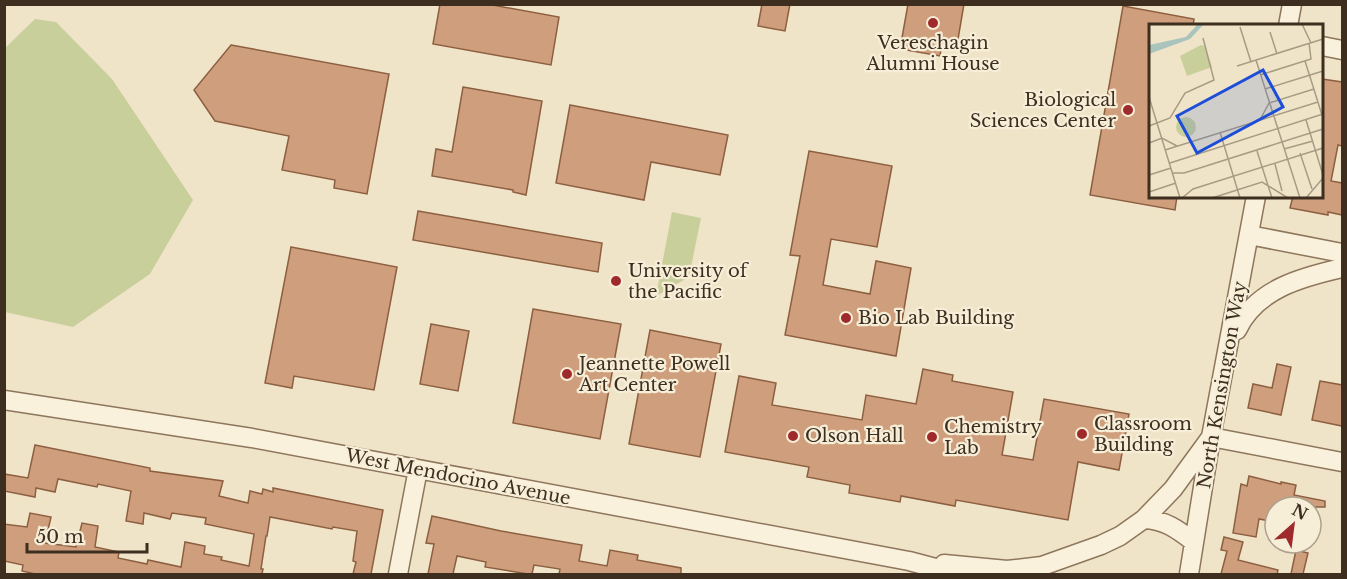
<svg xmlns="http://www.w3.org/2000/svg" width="1347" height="579" font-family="'Libre Baskerville',serif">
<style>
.green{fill:#c9cf9b}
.building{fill:#cf9f7d;stroke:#8d5f41;stroke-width:1.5}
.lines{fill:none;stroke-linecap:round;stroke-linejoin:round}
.minor-casing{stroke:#8d765c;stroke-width:21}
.minor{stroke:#faf1dc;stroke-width:18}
.poi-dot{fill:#9e2a2b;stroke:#f7eed8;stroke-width:2}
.labels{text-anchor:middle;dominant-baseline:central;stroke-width:4.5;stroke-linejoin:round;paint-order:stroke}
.poi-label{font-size:18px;fill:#3d2e20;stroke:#f7eed8;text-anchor:start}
.street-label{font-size:18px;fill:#3d2e20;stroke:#f7eed8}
.inset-road{fill:none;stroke:#a89b85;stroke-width:1.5}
.view{fill:#1d4ed8;fill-opacity:0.15;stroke:#1d4ed8;stroke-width:3}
.inset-edge{fill:none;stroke:#3d2e20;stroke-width:3}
</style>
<rect width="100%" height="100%" fill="#f0e4c8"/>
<path class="green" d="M35,19L56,22L112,79L193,200L150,274L73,327L5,312V48Z
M672,212L701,218L689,277L656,296Z"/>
<path class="building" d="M440,4H487L559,17L551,65L433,44Z
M762,4H790L785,31L758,26Z
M908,4H964L957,45L942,42L940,56L900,49Z
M1123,6L1194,19L1193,26H1150V196H1177L1175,210L1090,195Z
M231,45L389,74L367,194L334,188L335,180L282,170L289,136L215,121L194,90Z
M1322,79L1342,82V146L1338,145L1331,181L1342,183V215L1328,212V215L1290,208L1293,196H1322Z
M463,87L542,101L526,195L513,192V190L432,176L436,149L452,152Z
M570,105L728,135L720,175L651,162L644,200L556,183Z
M809,151L892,166L877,247L831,239L823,285L870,294L876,261L911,268L896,356L785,335L800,256L790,255Z
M418,211L602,243L598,272L413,240Z
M291,247L397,267L374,390L294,376L292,388L265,383Z
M533,309L621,324L600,439L513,423Z
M431,324L469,331L458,391L420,384Z
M650,330L721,344L700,457L629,444Z
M1277,364L1291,367L1281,415L1248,408L1253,384L1272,388Z
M923,369L953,375L952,381L1013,392L1002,455L1033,460L1044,399L1129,414L1119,470L1078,462L1068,520L956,500L955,506L901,496L900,502L849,493L850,485L807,477L809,467L725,452L739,376L776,383L772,405L862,420L866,395L916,404Z
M1320,381L1342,385V426L1312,420Z
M35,445L150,468V471L223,481L219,496L248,503L250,491L262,494L263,489L273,492V488L383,510L371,574H353L356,562L353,561L357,531L333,527L332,529L270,517L267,536H266L261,569H263L262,574H35L22,571L23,565L4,561V524L27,527L30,513L51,517L45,543L76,547L82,523L98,526L95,547L119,552L118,558L147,564L148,560L181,567L185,542L205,546L204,554L222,557L221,560L249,566L254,534L205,524L206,518L172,513L170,519L144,513L143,524L126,521L131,491L98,484L97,487L58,479L55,492L36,488L35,497L4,491V474L28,478Z
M1249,476L1281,484V482L1296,485L1294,495L1325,501V507H1275V522L1259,519L1256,537L1233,533L1241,484L1247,486Z
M432,516L501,531L582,545L579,561L607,566L610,550L638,555L637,560L681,568V574H559L560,569L534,565L532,574H528L485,567L486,562L457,556L453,574H428L434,544L426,543Z
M1224,537L1243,542L1238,560L1278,570L1277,574H1221L1227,551L1221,550Z
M1296,550L1308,553L1303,574H1291Z"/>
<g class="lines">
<defs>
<path id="minor" d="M1288,26L1292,4
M1322,46L1342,50
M1249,235L1342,253
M1237,330C1256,289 1302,277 1342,268
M4,400L252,438L909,561L958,574
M1144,519C1165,520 1177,529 1194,542
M944,564L1007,570L1042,566L1101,545L1120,536L1144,519L1173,489L1211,437L1342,462
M398,574L418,469
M1189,574L1211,437L1256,196"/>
</defs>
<use href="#minor" class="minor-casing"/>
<use href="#minor" class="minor"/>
</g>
<g class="poi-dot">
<circle cx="933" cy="23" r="6"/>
<circle cx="1128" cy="110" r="6"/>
<circle cx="616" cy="281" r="6"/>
<circle cx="846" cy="318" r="6"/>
<circle cx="567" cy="374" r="6"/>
<circle cx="1082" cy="434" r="6"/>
<circle cx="793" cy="436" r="6"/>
<circle cx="932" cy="437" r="6"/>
</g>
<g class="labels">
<g class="poi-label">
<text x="933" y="43" text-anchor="middle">Vereschagin<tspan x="933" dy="21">Alumni House</tspan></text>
<text x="1116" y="100" text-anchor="end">Biological<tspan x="1116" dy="21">Sciences Center</tspan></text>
<text x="628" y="271">University of<tspan x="628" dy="21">the Pacific</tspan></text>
<text x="858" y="318">Bio Lab Building</text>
<text x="579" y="364">Jeannette Powell<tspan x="579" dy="21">Art Center</tspan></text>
<text x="1094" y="424">Classroom<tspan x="1094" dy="21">Building</tspan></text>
<text x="944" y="427">Chemistry<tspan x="944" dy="21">Lab</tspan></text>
<text x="805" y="436">Olson Hall</text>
</g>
<g class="street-label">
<text transform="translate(1222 385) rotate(-80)">North Kensington Way</text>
<text transform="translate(458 477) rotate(11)">West Mendocino Avenue</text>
</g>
</g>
<g transform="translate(1149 24)">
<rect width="174" height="174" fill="#f0e4c8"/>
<path d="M52,21L56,22L63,43L38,52L31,32ZM27 103a10 10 0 1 1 20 0a10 10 0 1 1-20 0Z" fill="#c9cf9b"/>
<path d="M49,0H55L41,15L0,30V21L37,13Z" fill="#a9c4bc"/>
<path class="inset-road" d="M153,0L162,19M91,3L102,38M121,8L128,30M107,36L151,174M156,37L173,91M88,42L174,15M111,51L162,35L160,19M116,65L174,47M0,73L31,174M112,94L120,79L165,65M157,96L174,151M0,102L21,94L36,69L65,56L54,14M71,108L91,174M0,119L13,114L28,122M135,125L164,117M16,126L169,78M108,127L123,174M151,129L163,165M21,139L174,90M126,140L133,167M24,149H35L174,105M0,151L22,144M0,168L27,159M33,174L44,165L174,124M63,174L113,158L139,174M157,174L174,154"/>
<path class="view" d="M114,46L134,83L48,129L28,92Z"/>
<rect width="174" height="174" class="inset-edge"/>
</g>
<rect width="1347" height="579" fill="none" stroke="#3d2e20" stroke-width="12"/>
<g transform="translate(1293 525) rotate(28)"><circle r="28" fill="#f7eed8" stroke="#ada18e" stroke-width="1.5"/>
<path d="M0-4.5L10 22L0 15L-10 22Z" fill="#9e2a2b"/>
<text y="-9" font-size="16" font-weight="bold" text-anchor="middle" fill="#3d2e20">N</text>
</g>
<path d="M27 543v9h120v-9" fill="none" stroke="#3d2e20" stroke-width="3"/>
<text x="36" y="543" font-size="18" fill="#3d2e20" stroke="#f7eed8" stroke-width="4.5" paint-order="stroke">50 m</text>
</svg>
